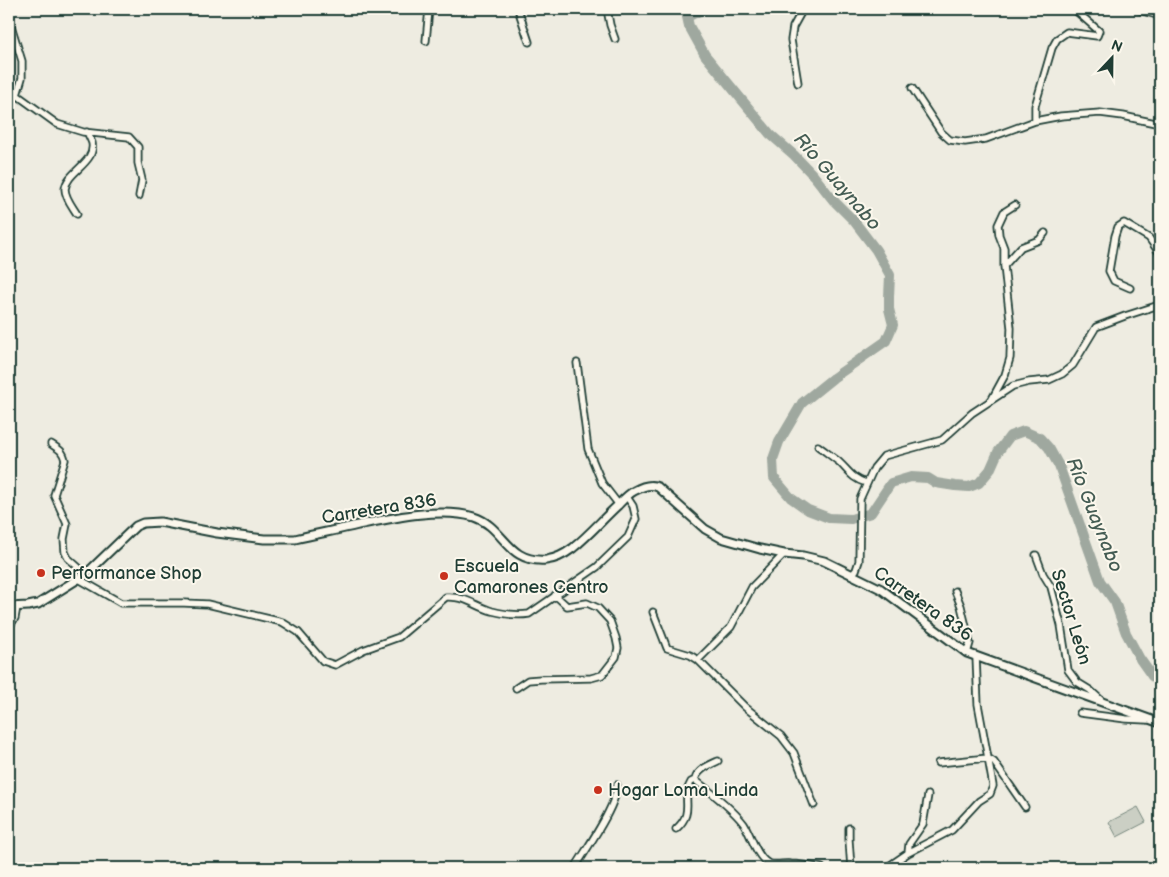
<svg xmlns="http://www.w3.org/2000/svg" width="1169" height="877" font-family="'Balsamiq Sans',sans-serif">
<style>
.green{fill:#cbcfc4;stroke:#75867c}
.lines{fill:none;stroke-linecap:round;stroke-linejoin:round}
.river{stroke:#9fa89f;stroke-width:10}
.minor-casing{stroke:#1f3d34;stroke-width:9}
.tertiary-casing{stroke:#1f3d34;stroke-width:11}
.minor{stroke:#fbf7ec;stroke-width:5.5}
.tertiary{stroke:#fbf7ec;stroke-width:7}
.poi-dot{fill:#c8321e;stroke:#fbf7ec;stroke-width:2}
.labels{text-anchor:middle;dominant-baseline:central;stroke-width:4;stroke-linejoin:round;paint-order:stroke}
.street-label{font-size:18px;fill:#1f3d34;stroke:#fbf7ec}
.poi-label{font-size:18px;fill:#1f3d34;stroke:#fbf7ec;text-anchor:start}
.water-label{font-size:19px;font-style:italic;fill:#455d54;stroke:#fbf7ec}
</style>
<rect width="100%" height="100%" fill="#eeece1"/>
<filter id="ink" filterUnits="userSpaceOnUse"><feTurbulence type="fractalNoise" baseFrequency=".02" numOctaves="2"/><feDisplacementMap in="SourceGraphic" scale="10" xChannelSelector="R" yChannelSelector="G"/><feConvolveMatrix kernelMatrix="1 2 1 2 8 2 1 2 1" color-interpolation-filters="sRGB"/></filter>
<g filter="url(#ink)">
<path class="green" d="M1138,807L1146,822L1117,837L1109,822Z"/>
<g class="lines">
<path class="river" d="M704,9L687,17L689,26L705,55L770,134L794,155L814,176L833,200L854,221L876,250L890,275L889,297V309L893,325L886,341L833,378L802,403L779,442L773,459L774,478L791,498L808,510L829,518L851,519L871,513L891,483L911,477L928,478L936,483L955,486L969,487L979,483L990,470L998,452L1010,436L1024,431L1040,438L1049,448L1059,466L1100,581L1115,602L1126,633L1140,659L1152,676L1160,683"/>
<defs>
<path id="minor" d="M518,9L529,42
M607,9L610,25L615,39
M1136,9L1160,16
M9,19L22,61V78L17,95L9,103
M426,41L429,9
M798,83L791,40L793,27L803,9
M912,88L941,132L950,140L965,142L986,139L1035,121L1061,116L1100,113L1123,116L1160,124
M17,95L57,124L83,132L129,137L138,147V163L142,180L139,196
M1035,121V106L1052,48L1057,39L1067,32L1097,36L1099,31L1075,10L1076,9
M77,214C73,207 65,198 65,189C67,171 96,163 92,143C91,140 89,136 87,132
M1004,266L1021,247L1039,240L1045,233
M1130,288L1114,281L1109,271L1115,236L1118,227L1124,223L1149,238L1160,254
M577,363L588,449L602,483L619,505
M992,399L1005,375L1010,358L1011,328L1004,266V248L999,235L998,225L1004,212L1015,205
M51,444C59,449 63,451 65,460L54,495L67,524L64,539L65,552L68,558L86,574
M818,446C825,451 831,456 838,461C849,471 851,478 866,483
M1036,555L1043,574L1051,587L1061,625L1068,670L1077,682L1090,690L1101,700
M852,575L856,570L859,561L860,499L874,468L884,456L942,440L972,413L1013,386L1029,382L1049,380L1062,374L1073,365L1096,327L1125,316L1159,305L1160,304
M79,579L121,603H184L207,604L282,622L298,632L323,661L335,665L363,650L399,637L446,597C466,596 475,606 492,611C504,614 517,616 529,614L597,567L628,537L636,519L633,506L627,497
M955,591L961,606L970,643L967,653
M653,612L667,648L690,655L698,660L745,707L781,736L794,753L814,805
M9,627L15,618L17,607
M976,657L978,704L988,758L994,762L1025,807
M698,660L731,627L752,587L784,554
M516,688L528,680L541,679L591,678L602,675L616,657L618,648L616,638L610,621L598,608L587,603L567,606L555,595
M1080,713L1126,719L1147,720
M718,761C709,765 697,770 695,780C711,792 732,808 744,824C751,835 757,858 768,863C775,866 784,863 791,864C801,864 811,866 822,868
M849,828V840L851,868
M676,829C696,811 680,800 691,782L695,780
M908,853L909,844L923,824L928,795
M575,868C586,849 617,806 617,785
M883,868H886L908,853L952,830L979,801L990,794L993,786L988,758L938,763"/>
<path id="tertiary" d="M9,607L28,606L38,604L86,574L136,526L143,523L160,522L217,533L264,539H295C316,534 337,530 358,525C392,518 441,507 474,517C505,527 506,563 546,560C556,559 565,554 573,548C588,536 602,520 617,506C622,501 627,495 634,491C641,487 650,483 658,487L705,529L721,538L760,549L784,554L803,556L824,561L881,589L967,653L1160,723"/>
</defs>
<use href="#minor" class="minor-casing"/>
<use href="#tertiary" class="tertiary-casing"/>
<use href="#minor" class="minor"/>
<use href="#tertiary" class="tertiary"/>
</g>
</g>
<g class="poi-dot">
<circle cx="41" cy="573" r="5"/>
<circle cx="444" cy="576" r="5"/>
<circle cx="598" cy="790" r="5"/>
</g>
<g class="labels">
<g class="street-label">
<text transform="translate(379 509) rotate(-9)">Carretera 836</text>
<text transform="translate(923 604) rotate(35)">Carretera 836</text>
<text transform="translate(1071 617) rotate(73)">Sector León</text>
</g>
<g class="poi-label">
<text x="454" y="566">Escuela<tspan x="454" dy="21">Camarones Centro</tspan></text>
<text x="51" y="573">Performance Shop</text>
<text x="608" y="790">Hogar Loma Linda</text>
</g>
<g class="water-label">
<text transform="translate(837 182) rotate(49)">Río Guaynabo</text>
<text transform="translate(1094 515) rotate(68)">Río Guaynabo</text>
</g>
</g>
<rect width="1169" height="877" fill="none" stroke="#fbf7ec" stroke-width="30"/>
<rect x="15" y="15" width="1139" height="847" fill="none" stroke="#1f3d34" stroke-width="2" filter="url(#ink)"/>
<g transform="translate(1112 58) rotate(22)" stroke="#fbf7ec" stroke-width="4" paint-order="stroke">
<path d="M0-4L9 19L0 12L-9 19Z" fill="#1f3d34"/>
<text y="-8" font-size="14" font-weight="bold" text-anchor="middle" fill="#1f3d34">N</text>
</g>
</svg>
